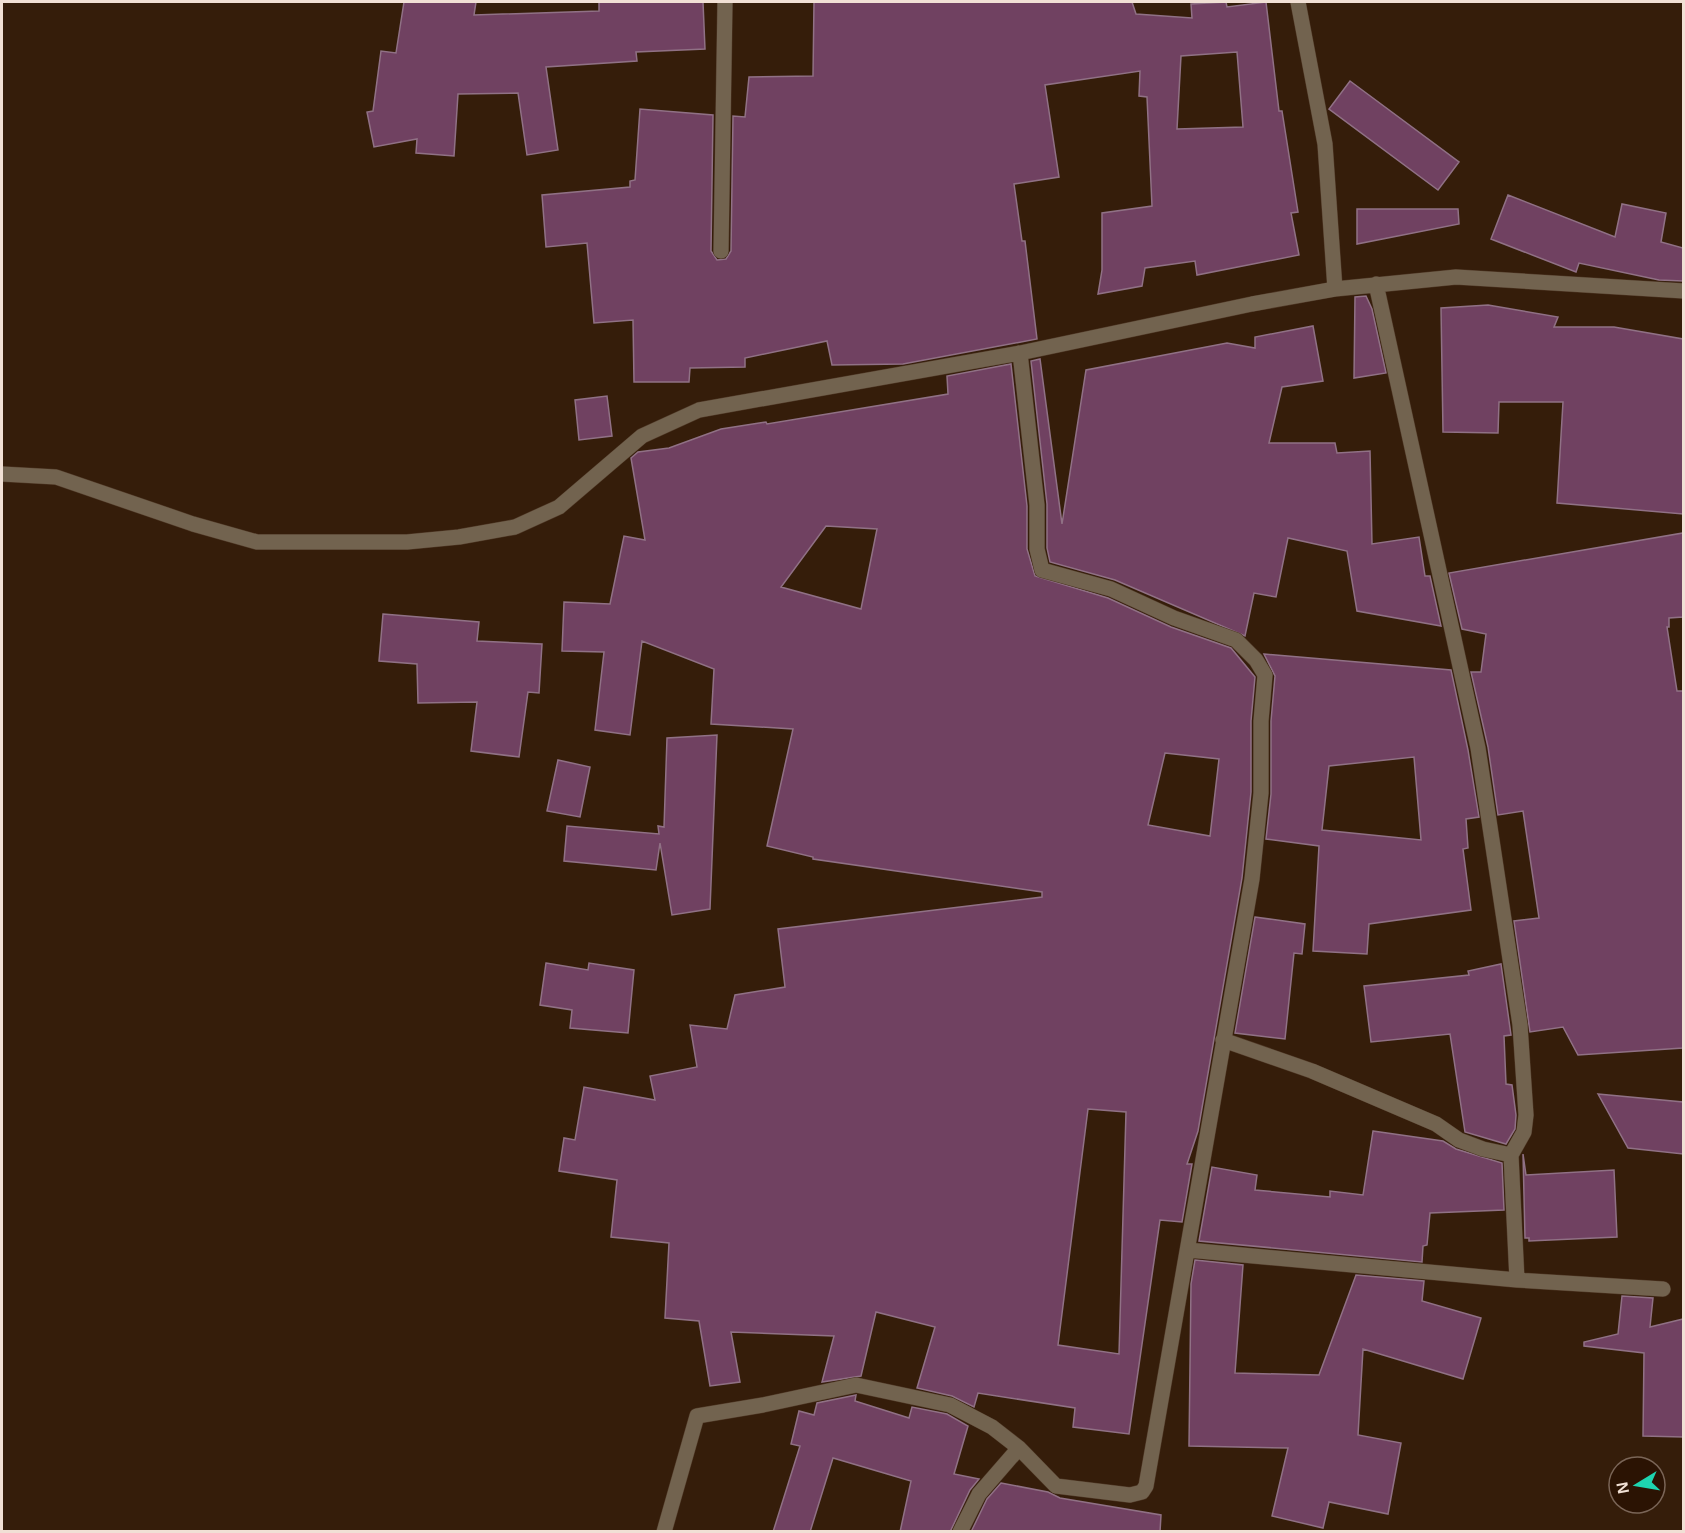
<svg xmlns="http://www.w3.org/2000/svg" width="1685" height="1533" font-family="Helvetica,sans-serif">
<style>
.building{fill:#704161;stroke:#907185;stroke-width:1.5;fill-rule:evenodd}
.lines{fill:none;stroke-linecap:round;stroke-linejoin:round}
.street-casing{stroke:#4f3826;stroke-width:16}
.street{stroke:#72634f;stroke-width:15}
</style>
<rect width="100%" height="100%" fill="#351d0a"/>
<path class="building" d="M404,2H476L474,15L599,11V2H703L705,49L636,52L637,61L546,67L558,150L527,155L518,93L458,94L454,156L416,153L417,139L374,147L367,112L373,111L381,51L396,53Z
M814,2H1132L1136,14L1192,18L1191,4L1226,2L1227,7L1266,2L1279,111H1282L1298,212L1291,213L1299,255L1197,275L1195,261L1145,268L1142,286L1098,294L1102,270V213L1152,206L1147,97L1139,96L1140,71L1045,85L1059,177L1014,184L1022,241H1025L1037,339L903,364L832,365L827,341L745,358V367L690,368L689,382H634L633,320L594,323L587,243L546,247L542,195L630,187V181L635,180L640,109L713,115L711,251L717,260L726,259L731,251L733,116L745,117L749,77L813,76ZM1237,52L1243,127L1177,129L1181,56Z
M1350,81L1459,162L1438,190L1329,109Z
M1508,195L1615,237L1622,204L1666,213L1661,242L1683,248V281L1659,280L1579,263L1576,272L1491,239Z
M1357,209H1458L1459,224L1357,244Z
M1366,296L1372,309L1386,373L1354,378L1355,297Z
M1488,305L1558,317L1554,327H1614L1683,339V514L1557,503L1563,402H1499L1498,433L1443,432L1441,308Z
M1313,326L1323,381L1282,387L1269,443H1335L1337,453L1370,451L1372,544L1419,537L1425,576H1430L1441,626L1357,611L1347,551L1288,538L1276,597L1254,593L1245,636L1115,580L1050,562L1047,548V504L1031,361L1040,359L1062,524L1086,370L1227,343L1255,348V337Z
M1011,364L1027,506V549L1035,576L1108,598L1171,627L1231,648L1255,677L1251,721V792L1242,878L1198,1131L1187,1164H1192L1182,1222L1160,1220L1129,1434L1073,1427L1075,1408L978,1393L974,1407L952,1396L917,1388L935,1327L876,1312L861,1376L822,1382L834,1336L731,1332L740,1382L710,1386L699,1321L665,1318L669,1243L611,1237L617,1180L559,1171L564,1138L575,1140L584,1087L655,1100L650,1076L697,1067L690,1025L727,1029L735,995L785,987L778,929L1042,897V892L813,859V857L767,846L793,729L711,724L714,669L642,641L630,735L595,730L604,652L562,651L564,602L610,604L624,536L645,540L631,458L638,452L669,448L721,429L766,422L767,424L948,394L947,376ZM826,526L877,529L861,609L781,587ZM1165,753L1219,759L1210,836L1148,825ZM1088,1109L1126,1112L1119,1354L1058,1345Z
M607,396L612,436L579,440L575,400Z
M1683,533V617L1669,618V627H1667L1677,691H1683V1048L1578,1055L1563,1027L1530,1032L1514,921L1539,918L1523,811L1498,815L1488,747L1471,672H1481L1486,634L1462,629L1449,573Z
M383,614L479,622L477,641L542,644L539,693L528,692L519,757L471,751L477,702L418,703L417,664L379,661Z
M1264,654L1451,670L1468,750L1479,817L1466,819L1468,848L1463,849L1471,910L1369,924L1367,954L1313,951L1319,846L1266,839L1271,794V721L1275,676ZM1414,757L1421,840L1322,830L1329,766Z
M717,735L710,909L672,915L660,843L656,870L564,861L567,826L659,834L658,826L664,827L667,738Z
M558,760L590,767L580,817L547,811Z
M1255,917L1305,924L1302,954L1294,953L1285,1039L1235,1033Z
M546,963L588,970L589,963L634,970L628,1033L570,1028L572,1010L540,1005Z
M1501,964L1511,1035L1504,1036L1506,1084L1512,1085L1516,1115L1515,1129L1506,1144L1465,1132L1450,1034L1371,1042L1364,986L1469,975L1468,971Z
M1598,1094L1683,1102V1154L1628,1148Z
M1373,1131L1443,1141L1456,1149L1502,1163L1504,1210L1430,1213L1427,1245L1423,1246L1422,1262L1199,1241L1212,1167L1257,1175L1255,1190L1330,1197V1191L1363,1195Z
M1523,1154L1526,1175L1614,1170L1617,1237L1529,1241V1238H1525Z
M1195,1260L1243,1265L1235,1373L1319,1375L1356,1275L1424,1281L1422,1301L1481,1318L1463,1379L1363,1349L1358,1435L1401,1443L1388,1514L1329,1502L1323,1528L1272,1516L1288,1448L1189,1446L1191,1284Z
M1622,1296L1653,1298L1650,1327L1683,1319V1437L1643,1436L1644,1353L1584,1346V1342L1618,1334Z
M856,1395L855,1401L909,1418L912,1407L947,1414L968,1426L954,1474L979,1479L970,1490L950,1532H900L911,1481L833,1458L810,1532H773L800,1446L791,1444L799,1411L814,1415L817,1403Z
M1001,1483L1048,1492L1060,1498L1161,1515L1160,1532H971L987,1499Z"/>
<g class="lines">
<defs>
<path id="street" d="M1298,2L1325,144L1335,289L1456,277L1684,291
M721,251L725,2
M1376,284L1478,748L1520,1025L1526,1115L1524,1132L1511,1155
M2,474L56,477L193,524L257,542H407L459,537L515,527L559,507L642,436L699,410L1020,353L1252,304L1335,289
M1223,1040L1312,1071L1436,1124L1459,1140L1483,1149L1511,1155L1517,1280
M1188,1250L1517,1280L1663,1289
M664,1532L697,1416L763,1405L856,1385L950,1405L992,1427L1019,1448
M960,1532L979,1494L1019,1448L1056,1486L1130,1495L1142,1492L1146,1486L1252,879L1261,793V721L1265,675L1256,660L1236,640L1174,618L1111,589L1042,570L1037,549V505L1020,353"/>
</defs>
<use href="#street" class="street-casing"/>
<use href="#street" class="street"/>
</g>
<rect width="1685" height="1533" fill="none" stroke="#f1e0d5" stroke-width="6"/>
<g transform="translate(1637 1485) rotate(259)"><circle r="28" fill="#2b1303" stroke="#7a6557" stroke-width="1.5"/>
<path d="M0-4.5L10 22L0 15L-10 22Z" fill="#1ed5b0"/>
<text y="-9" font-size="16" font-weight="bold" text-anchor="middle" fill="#f1e0d5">N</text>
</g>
</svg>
